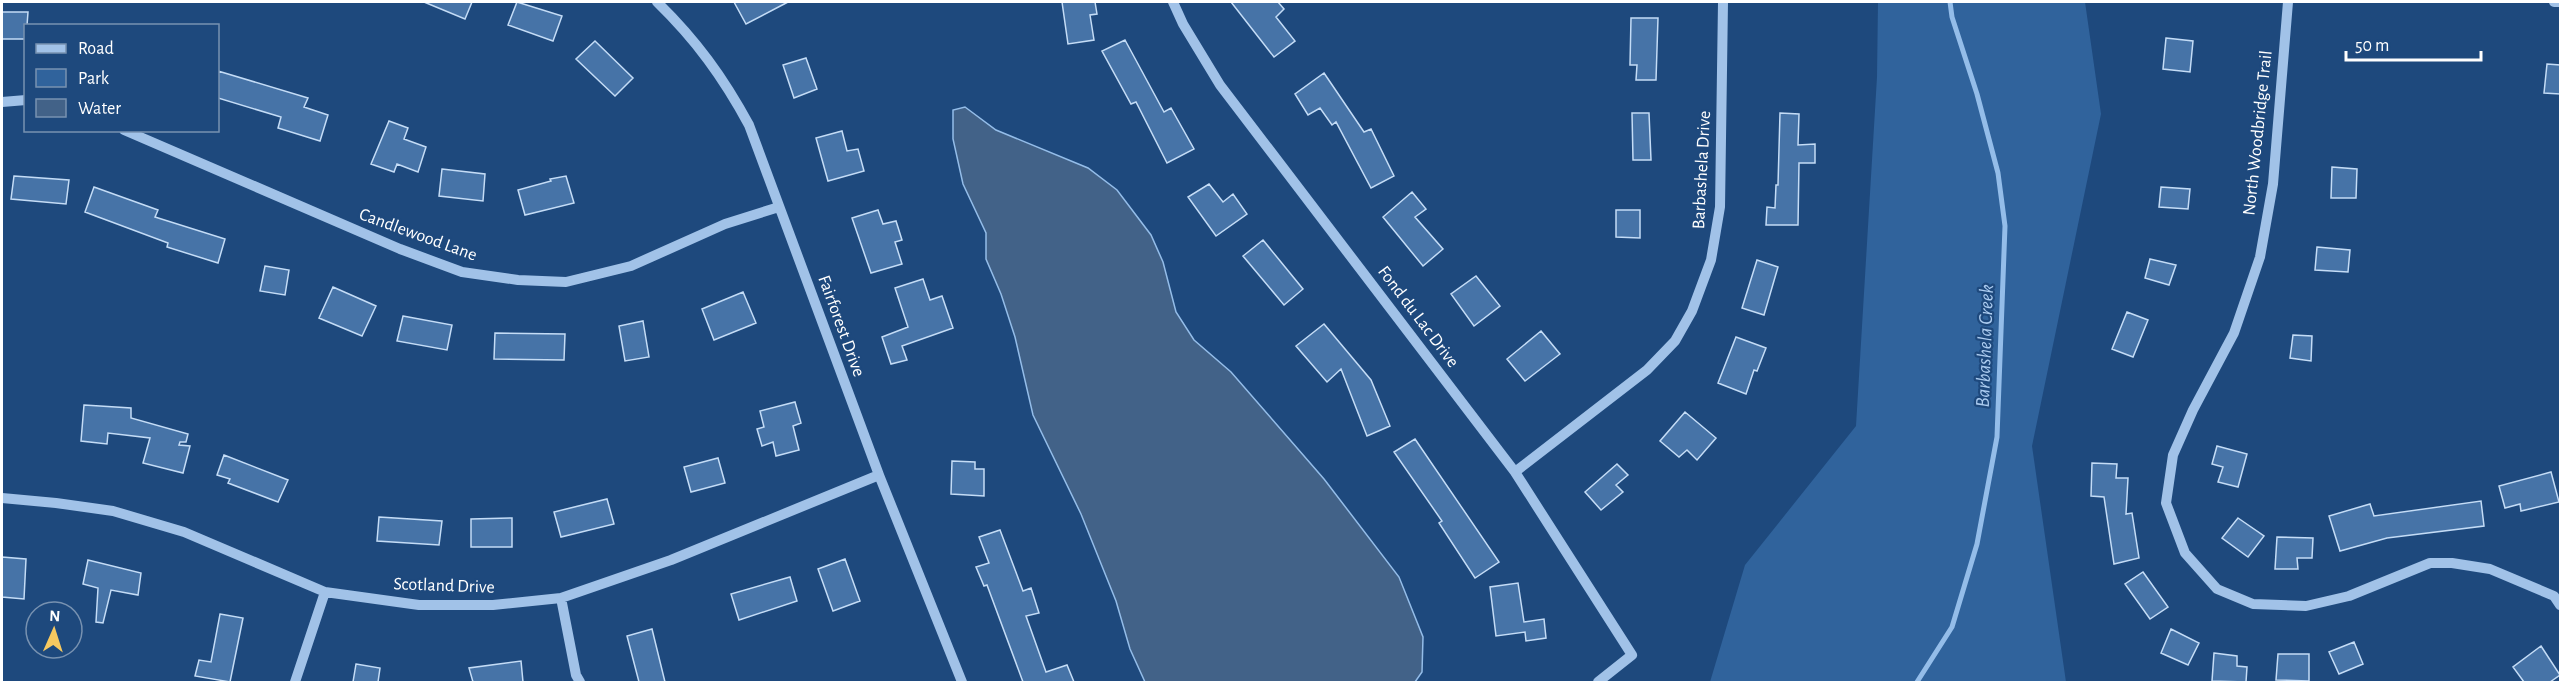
<svg xmlns="http://www.w3.org/2000/svg" width="2562" height="684" font-family="'Alegreya Sans',sans-serif">
<style>
.green{fill:#30639c}
.water{fill:#426288;stroke:#94bde9;stroke-width:1.5}
.lines{fill:none;stroke-linecap:round;stroke-linejoin:round}
.stream{stroke:#94bde9;stroke-width:5}
.building{fill:#4673a7;stroke:#c4dcf6;stroke-width:1.5}
.minor{stroke:#a1c2e8;stroke-width:10}
.labels{text-anchor:middle;dominant-baseline:central;stroke-width:4.5;stroke-linejoin:round;paint-order:stroke}
.street-label{font-size:18px;fill:#fff;stroke:#1e497d}
.water-label{font-size:20px;font-style:italic;fill:#acccf0;stroke:#1e497d}
</style>
<rect width="100%" height="100%" fill="#1e497d"/>
<path class="green" d="M1878,2H2085L2101,114L2032,446L2066,682H1710L1745,565L1856,426L1877,77Z"/>
<path class="water" d="M965,107L996,130L1088,168L1117,190L1151,235L1163,262L1176,312L1194,340L1231,372L1324,479L1399,577L1423,637L1422,672L1415,682H1145L1130,649L1116,601L1081,514L1033,415L1015,337L1001,294L986,259V233L963,184L953,139V110Z"/>
<g class="lines">
<path class="stream" d="M1917,682L1952,627L1977,544L1997,437L2005,226L1998,173L1977,94L1952,17L1950,2"/>
</g>
<path class="building" d="M424,2H472L465,19Z
M517,2L562,16L553,41L508,25Z
M734,2H788L746,24Z
M1062,2H1095L1097,14L1090,15L1094,40L1068,44Z
M1231,2H1278L1284,9L1276,17L1295,41L1274,57Z
M2,12H28L26,39H2Z
M1631,18H1658L1656,80H1636L1637,65H1630Z
M2166,38L2193,41L2190,72L2163,69Z
M1125,40L1164,112L1171,108L1194,149L1167,163L1136,102L1131,104L1102,51Z
M595,41L633,78L615,96L576,59Z
M806,58L817,89L794,98L783,65Z
M2547,64L2560,65V94L2544,93Z
M218,71L308,98L304,107L328,115L320,141L278,128L281,117L218,98Z
M1324,73L1364,132L1371,129L1394,176L1371,188L1336,122L1332,125L1320,108L1308,115L1295,94Z
M1632,113H1649L1651,160H1633Z
M1780,113L1799,114L1798,145L1815,144V163H1799L1798,225H1766L1767,207L1775,208L1776,185H1778Z
M389,121L408,128L404,139L426,147L418,172L397,164L394,172L371,164Z
M842,131L847,151L858,149L864,171L828,181L816,138Z
M2332,167L2357,169L2356,198H2331Z
M442,169L485,174L483,201L439,196Z
M14,176L69,180L66,204L11,199Z
M566,176L574,203L525,215L518,190L551,181L550,179Z
M1209,184L1223,202L1233,194L1247,214L1216,236L1188,197Z
M94,187L158,210L155,217L225,239L218,263L167,247L168,243L85,212Z
M2161,187L2190,189L2188,209L2159,207Z
M1412,192L1426,209L1415,217L1443,249L1423,266L1383,217Z
M878,210L883,224L896,221L902,240L895,242L902,264L871,273L852,218Z
M1616,210H1640V238L1616,237Z
M1263,240L1303,289L1284,305L1243,256Z
M2317,247L2350,250L2348,272L2315,270Z
M2150,259L2176,265L2169,285L2145,278Z
M1757,260L1778,267L1764,315L1742,308Z
M265,266L289,270L285,295L260,291Z
M1476,276L1500,306L1474,326L1451,294Z
M923,279L930,300L942,296L953,328L902,346L907,360L891,364L882,337L908,327L895,288Z
M333,287L376,306L362,336L319,318Z
M743,292L756,323L714,340L702,309Z
M2127,312L2148,320L2133,357L2112,349Z
M403,316L452,325L447,350L397,341Z
M643,321L649,357L625,361L619,326Z
M1324,324L1371,380L1390,426L1367,436L1341,369L1327,382L1296,346Z
M1541,331L1560,354L1525,381L1507,359Z
M495,333L565,334L564,360L494,359Z
M2293,335L2312,336L2311,361L2290,358Z
M1736,337L1766,348L1757,371L1754,370L1746,394L1718,383Z
M795,402L801,423L793,426L799,450L776,456L773,442L762,446L757,429L764,427L760,411Z
M84,405L131,408V418L188,434L186,442H180L179,445L190,446L183,473L143,463L150,438L108,433L107,444L81,441Z
M1685,412L1716,438L1697,460L1687,450L1679,457L1660,441Z
M1415,439L1499,562L1475,578L1439,523L1442,521L1394,452Z
M2217,446L2247,454L2238,487L2218,482L2223,467L2212,464Z
M224,455L288,480L278,502L228,483L230,479L217,475Z
M718,458L725,483L691,492L684,467Z
M952,461L975,462V469H984V496L951,494Z
M2092,463L2117,464L2116,478H2128L2126,514L2132,513L2139,558L2114,564L2104,497L2091,496Z
M1617,464L1628,475L1616,485L1623,492L1601,510L1585,492Z
M2551,472L2559,502L2521,511L2520,504L2505,508L2499,486Z
M607,499L614,524L561,537L554,512Z
M2481,501L2484,526L2387,538L2340,551L2329,516L2370,504L2374,516Z
M379,517L442,521L439,545L377,541Z
M512,518V547H471V519Z
M2238,518L2264,536L2248,557L2222,538Z
M1000,530L1023,591L1031,588L1039,613L1026,616L1046,672L1067,665L1074,682H1023L987,585L984,586L976,567L989,563L979,537Z
M2277,537L2313,538L2312,558H2297L2298,569H2275Z
M2,557L26,559L24,599L2,597Z
M845,559L860,601L833,611L818,569Z
M88,560L141,573L138,595L111,590L103,623L96,622L98,588L83,584Z
M2143,572L2168,607L2150,619L2125,584Z
M790,577L797,601L739,620L731,594Z
M1518,583L1524,622L1544,619L1546,638L1526,641L1525,632L1496,636L1490,587Z
M220,614L243,618L230,682L195,676L199,660L211,662Z
M652,629L665,682H639L627,636Z
M2171,629L2199,643L2188,665L2161,653Z
M2354,642L2363,664L2339,674L2329,652Z
M2541,646L2560,675L2550,682H2524L2513,667Z
M2214,653L2237,656V666L2247,667L2246,682L2212,681Z
M2278,654H2309V681L2276,680Z
M521,661L523,682H473L469,668Z
M356,664L380,668L378,682H353Z"/>
<g class="lines">
<path class="minor" d="M657,2C696,40 723,77 749,125L879,475L962,682
M1173,2L1183,24L1220,85L1515,472L1632,655L1598,682
M2288,2L2273,184L2260,257L2234,333L2193,410L2173,455L2166,503L2185,553L2217,589L2253,604L2306,606L2349,596L2430,563H2452L2490,569L2554,596L2560,605
M2554,2H2560
M2,102L26,100
M124,130L400,249L462,272L518,280L566,282L631,266L725,224L779,207
M1515,472L1647,370L1675,341L1692,311L1711,260L1720,207L1723,2
M2,498L56,503L113,511L184,532L325,592L419,605H493L561,598L671,560L879,475
M561,598L576,675L580,682
M295,682L325,592"/>
</g>
<g class="labels">
<g class="street-label">
<text transform="translate(2258 133) rotate(-84)">North Woodbridge Trail</text>
<text transform="translate(1702 170) rotate(-87)">Barbashela Drive</text>
<text transform="translate(418 235) rotate(20)">Candlewood Lane</text>
<text transform="translate(1418 317) rotate(53)">Fond du Lac Drive</text>
<text transform="translate(841 326) rotate(70)">Fairforest Drive</text>
<text transform="translate(444 586) rotate(2)">Scotland Drive</text>
</g>
<g class="water-label">
<text transform="translate(1985 346) rotate(-88)">Barbashela Creek</text>
</g>
</g>
<rect width="2562" height="684" fill="none" stroke="#ffffff" stroke-width="6"/>
<rect x="24" y="24" width="195" height="108" fill="#1e497d" stroke="#7892b1" stroke-width="1.5"/>
<rect x="36" y="44" width="30" height="9" fill="#a1c2e8" stroke="#7892b1" stroke-width="1.5"/>
<text x="78" y="54" font-size="18" fill="#ffffff">Road</text>
<rect x="36" y="69" width="30" height="18" fill="#30639c" stroke="#7892b1" stroke-width="1.5"/>
<text x="78" y="84" font-size="18" fill="#ffffff">Park</text>
<rect x="36" y="99" width="30" height="18" fill="#426288" stroke="#7892b1" stroke-width="1.5"/>
<text x="78" y="114" font-size="18" fill="#ffffff">Water</text>
<g transform="translate(54 630) rotate(3)"><circle r="28" fill="#1e497d" stroke="#7892b1" stroke-width="1.5"/>
<path d="M0-4.5L10 22L0 15L-10 22Z" fill="#f7c960"/>
<text y="-9" font-size="16" font-weight="bold" text-anchor="middle" fill="#ffffff">N</text>
</g>
<path d="M2346 51v9h135v-9" fill="none" stroke="#ffffff" stroke-width="3"/>
<text x="2355" y="51" font-size="18" fill="#ffffff" stroke="#1e497d" stroke-width="4.5" paint-order="stroke">50 m</text>
</svg>
